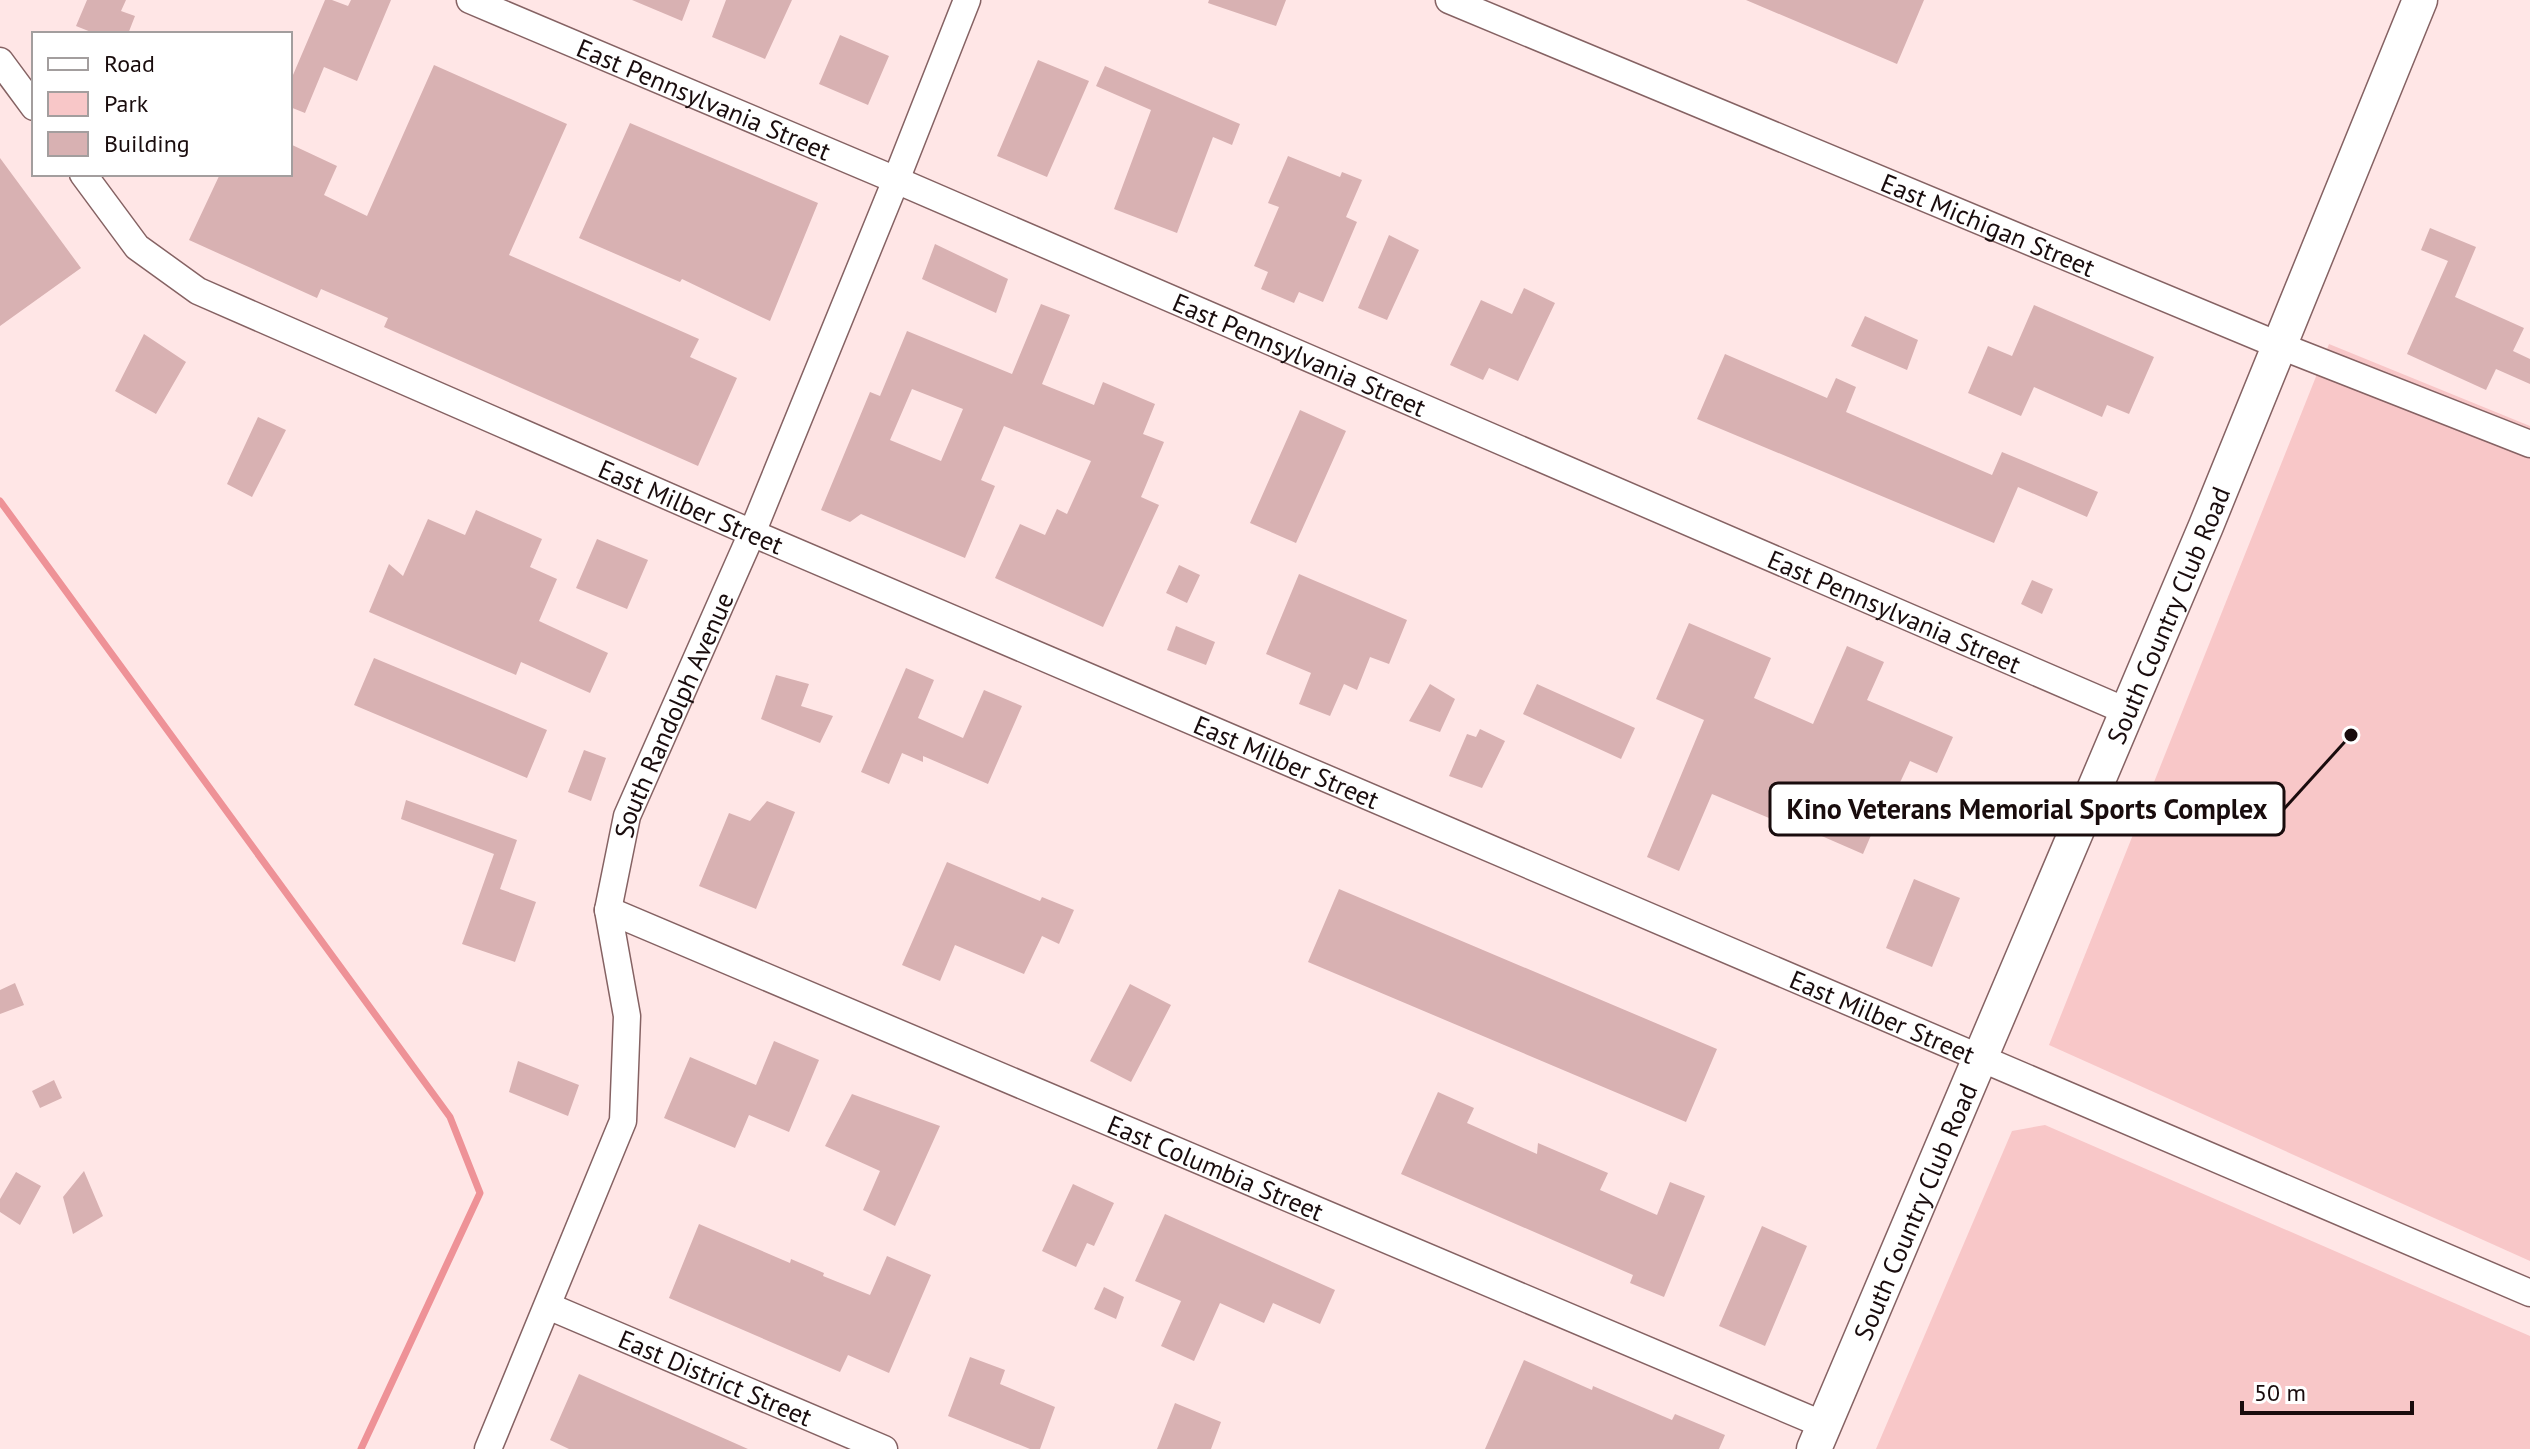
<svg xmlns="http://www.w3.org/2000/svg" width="2530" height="1449" font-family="'PT Sans',sans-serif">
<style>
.green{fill:#f8c7c8}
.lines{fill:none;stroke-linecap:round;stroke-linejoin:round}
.stream{stroke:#ee9297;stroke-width:7}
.building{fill:#d8b1b2;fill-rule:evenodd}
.minor-casing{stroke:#856263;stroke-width:29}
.tertiary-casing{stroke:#856263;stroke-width:37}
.minor{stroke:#fff;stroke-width:26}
.tertiary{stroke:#fff;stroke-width:34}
.labels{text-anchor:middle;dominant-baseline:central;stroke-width:8;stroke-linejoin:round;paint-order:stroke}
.street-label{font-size:26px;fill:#190c0d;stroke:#fff}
.leader{fill:none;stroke:#190c0d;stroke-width:3}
.callout-dot{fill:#190c0d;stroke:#fff;stroke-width:3}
.callout{fill:#fff;stroke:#190c0d;stroke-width:3}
.callout-label{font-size:28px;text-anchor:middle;font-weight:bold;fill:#190c0d}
</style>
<rect width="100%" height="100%" fill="#ffe6e6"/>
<path class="green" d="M2329,344L2530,426V1261L2049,1045Z
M2045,1125L2530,1336V1449H1876L2012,1131Z"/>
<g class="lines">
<path class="stream" d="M0,501L450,1117L480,1193L361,1449"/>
</g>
<path class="building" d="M87,0H126L121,11L135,16L128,34H96L76,26Z
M325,0H332L348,6L351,0H391L357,81L324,67L305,113L290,107V82Z
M632,0H690L682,21Z
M726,0H792L765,59L712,37Z
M1209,0H1286L1276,26L1208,3Z
M1746,0H1924L1897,64Z
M840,35L889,56L868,105L819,84Z
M1038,60L1089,81L1047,177L997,156Z
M434,65L567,124L509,255L699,339L690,357L737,378L698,466L384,327L388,318L321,289L317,298L189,240L220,174H290V144L337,166L324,195L367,216Z
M1105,66L1240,124L1232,145L1213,137L1177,233L1114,209L1151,110L1096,86Z
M630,123L818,203L770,321L682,279L680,282L579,238Z
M1288,156L1340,177L1342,172L1362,180L1346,217L1357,222L1323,302L1299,292L1294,303L1261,289L1268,272L1254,266L1279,207L1268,203Z
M0,158L81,268L0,326Z
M2430,228L2476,247L2455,297L2524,328L2513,351L2530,359V384L2496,369L2486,390L2407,354L2448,261L2421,250Z
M1389,235L1419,250L1387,320L1358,308Z
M935,244L1008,279L996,313L922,279Z
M1524,288L1555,303L1518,381L1489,368L1483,380L1450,365L1481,300L1512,314Z
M1041,304L1070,315L1042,384L1094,405L1103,382L1155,404L1143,434L1164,442L1141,497L1159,505L1103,627L995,578L1020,524L1045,535L1057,509L1067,514L1091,461L1004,426L981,480L995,486L965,558L861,514L850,522L821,510L870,392L880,396L907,331L1012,374ZM912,389L963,409L941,461L890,440Z
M2034,305L2154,357L2129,414L2107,405L2102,417L2034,387L2021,416L1968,393L1988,346L2012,356Z
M1865,316L1918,340L1907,370L1851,346Z
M144,334L186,362L156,414L115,391Z
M1725,354L1827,398L1836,378L1856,387L1846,412L1992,475L2002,452L2098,492L2087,517L2018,487L1994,543L1697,419Z
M1300,410L1346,431L1296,543L1250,523Z
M258,417L286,430L252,497L227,484Z
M476,510L542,539L530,567L557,579L539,621L608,653L590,693L521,662L516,675L369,612L389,564L403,576L428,519L465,535Z
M597,539L648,560L627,609L576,588Z
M1179,565L1200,575L1187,603L1166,593Z
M1299,574L1407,620L1389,664L1370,657L1357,690L1344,684L1330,716L1299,704L1311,673L1266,654Z
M2032,580L2053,589L2042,614L2021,604Z
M1689,623L1771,658L1754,698L1813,724L1847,646L1884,662L1867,700L1953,737L1937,773L1910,761L1891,802L1886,800L1863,854L1771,814L1769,818L1712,794L1679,871L1647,857L1704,720L1656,699Z
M1176,626L1215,642L1206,665L1167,650Z
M374,658L547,730L527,778L354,705Z
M906,668L934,680L918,718L963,738L984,690L1022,706L988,784L923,756V762L902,753L889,784L861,772Z
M776,675L809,684L801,706L833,716L820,743L761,719Z
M1430,684L1455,699L1440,732L1409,721Z
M1537,684L1635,728L1621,759L1523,714Z
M1480,729L1505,741L1482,788L1449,776L1467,734L1476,737Z
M584,750L606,758L591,801L568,792Z
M406,800L517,840L500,889L536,902L515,962L462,944L494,854L401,819Z
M767,801L795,812L756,909L699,886L729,813L750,821Z
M947,862L1040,901L1042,897L1074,910L1059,944L1042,936L1024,974L955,945L940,981L902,965Z
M1914,879L1960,898L1932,967L1886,948Z
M1339,889L1717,1049L1686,1122L1308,962Z
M15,983L24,1005L0,1014V990Z
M1130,984L1171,1005L1131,1082L1090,1061Z
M774,1041L819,1060L789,1132L749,1115L735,1148L664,1118L690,1057L756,1085Z
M518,1061L579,1085L568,1116L509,1092Z
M54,1080L62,1098L40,1108L32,1091Z
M1438,1092L1474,1108L1467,1123L1537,1154L1538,1143L1608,1173L1600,1190L1657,1215L1670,1182L1705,1196L1664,1297L1630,1283L1633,1275L1401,1174Z
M852,1094L940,1126L895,1226L863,1210L880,1171L825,1146Z
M84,1171L103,1216L73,1234L63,1197Z
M16,1172L41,1186L20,1225L0,1212V1199Z
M1073,1184L1114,1203L1094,1246L1087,1243L1076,1267L1042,1251Z
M1165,1214L1335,1290L1320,1324L1273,1303L1264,1323L1220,1303L1194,1361L1161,1346L1181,1301L1135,1281Z
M699,1224L790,1263L791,1259L824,1273L823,1276L870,1295L887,1256L931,1275L889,1373L848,1355L840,1372L669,1298Z
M1762,1226L1807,1246L1765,1346L1719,1326Z
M1104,1287L1124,1297L1116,1319L1094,1309Z
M970,1357L1005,1370L1000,1384L1055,1407L1040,1449H1030L948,1416Z
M1524,1360L1592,1390L1593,1386L1672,1420L1675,1414L1725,1435L1719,1449H1485Z
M579,1374L748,1449H569L550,1440Z
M1175,1403L1221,1422L1211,1449H1157Z"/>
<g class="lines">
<defs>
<g id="minor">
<path id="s1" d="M470,0L896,180L2126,711"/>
<path id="s2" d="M1449,0L2278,345L2530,444"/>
<path d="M0,61L34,107"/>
<path id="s3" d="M83,174L137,247L198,291L752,533L2530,1293"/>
<path id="s4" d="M608,910L1824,1425"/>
<path id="s5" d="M548,1306L884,1449"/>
<path id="s6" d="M488,1449L623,1121L627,1016L608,910L627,816L752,533L896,180L967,0"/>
</g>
<g id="tertiary">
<path id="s7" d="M1814,1449L2206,526L2420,0"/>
</g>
</defs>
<use href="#minor" class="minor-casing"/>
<use href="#tertiary" class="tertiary-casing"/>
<use href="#minor" class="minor"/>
<use href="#tertiary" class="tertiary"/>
</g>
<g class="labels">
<g class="street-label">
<text stroke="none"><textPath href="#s1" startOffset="254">East Pennsylvania Street</textPath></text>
<text stroke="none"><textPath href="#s2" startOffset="584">East Michigan Street</textPath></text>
<text stroke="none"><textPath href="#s1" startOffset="902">East Pennsylvania Street</textPath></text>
<text stroke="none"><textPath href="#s3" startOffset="704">East Milber Street</textPath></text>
<text stroke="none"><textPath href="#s1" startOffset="1550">East Pennsylvania Street</textPath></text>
<text stroke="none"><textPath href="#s7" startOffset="906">South Country Club Road</textPath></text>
<text stroke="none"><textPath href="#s6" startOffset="774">South Randolph Avenue</textPath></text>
<text stroke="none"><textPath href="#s3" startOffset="1352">East Milber Street</textPath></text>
<text stroke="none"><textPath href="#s3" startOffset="2000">East Milber Street</textPath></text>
<text stroke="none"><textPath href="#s4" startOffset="660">East Columbia Street</textPath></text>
<text stroke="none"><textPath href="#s7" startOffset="258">South Country Club Road</textPath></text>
<text stroke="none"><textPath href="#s5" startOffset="182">East District Street</textPath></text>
</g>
</g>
<path class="leader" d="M2351 735L2284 809"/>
<circle class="callout-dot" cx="2351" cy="735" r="8"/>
<rect class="callout" x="1770" y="783" width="514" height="52" rx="8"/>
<g class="callout-label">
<text x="2027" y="819">Kino Veterans Memorial Sports Complex</text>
</g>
<rect x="32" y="32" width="260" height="144" fill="#ffffff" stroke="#a39e9e" stroke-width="2"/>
<rect x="48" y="58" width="40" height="12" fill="#ffffff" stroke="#a39e9e" stroke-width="2"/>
<text x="104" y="72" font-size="24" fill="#190c0d">Road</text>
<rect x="48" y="92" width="40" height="24" fill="#f8c7c8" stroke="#a39e9e" stroke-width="2"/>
<text x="104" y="112" font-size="24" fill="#190c0d">Park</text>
<rect x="48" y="132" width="40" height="24" fill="#d8b1b2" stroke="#a39e9e" stroke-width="2"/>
<text x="104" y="152" font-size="24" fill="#190c0d">Building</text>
<path d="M2242 1401v12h170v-12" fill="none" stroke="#190c0d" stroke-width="4"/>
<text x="2254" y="1401" font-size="24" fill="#190c0d" stroke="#ffffff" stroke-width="6" paint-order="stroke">50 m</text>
</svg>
